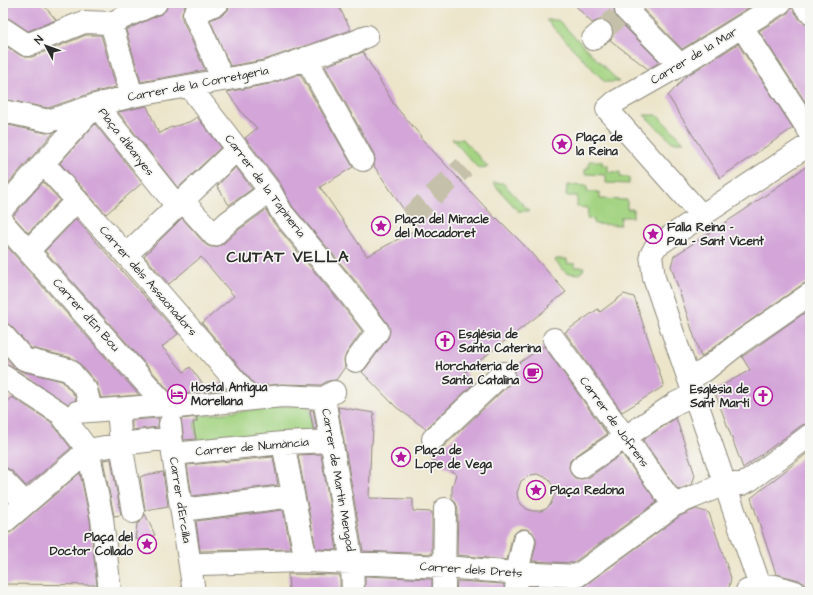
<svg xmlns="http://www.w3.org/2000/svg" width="813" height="595" font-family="'Architects Daughter',sans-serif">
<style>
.green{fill:#a4d483;stroke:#688057}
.building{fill:#d3a5d8;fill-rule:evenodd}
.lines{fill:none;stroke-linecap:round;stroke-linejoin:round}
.minor-tunnel{stroke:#c5c0aa;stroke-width:22;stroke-dasharray:22 11;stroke-linecap:butt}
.minor-casing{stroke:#8c887a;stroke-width:24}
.minor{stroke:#fff;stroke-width:22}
.labels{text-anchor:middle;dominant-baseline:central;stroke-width:3.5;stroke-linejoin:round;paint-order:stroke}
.street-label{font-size:12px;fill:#2b2b2b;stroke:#f6f6f2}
.poi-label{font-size:12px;font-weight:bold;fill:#2b2b2b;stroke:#f6f6f2;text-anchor:start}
.district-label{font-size:16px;font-weight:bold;letter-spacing:1px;fill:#2b2b2b;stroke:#f6f6f2}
</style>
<rect width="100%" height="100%" fill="#f6f6f2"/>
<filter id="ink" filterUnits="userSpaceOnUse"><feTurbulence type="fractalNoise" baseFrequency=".025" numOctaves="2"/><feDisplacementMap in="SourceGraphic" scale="8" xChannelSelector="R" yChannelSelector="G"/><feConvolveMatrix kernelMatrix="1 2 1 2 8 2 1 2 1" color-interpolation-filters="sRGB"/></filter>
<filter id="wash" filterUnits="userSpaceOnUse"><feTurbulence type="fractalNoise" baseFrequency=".012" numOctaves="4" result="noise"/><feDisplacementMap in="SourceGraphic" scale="16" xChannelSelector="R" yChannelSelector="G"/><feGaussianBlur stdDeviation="0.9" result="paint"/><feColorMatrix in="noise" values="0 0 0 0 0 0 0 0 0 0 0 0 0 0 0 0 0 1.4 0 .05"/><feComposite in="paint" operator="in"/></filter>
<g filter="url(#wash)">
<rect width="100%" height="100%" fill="#ece5ca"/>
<path class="green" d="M546,20H558L619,82H605Z
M644,115H657L684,142H672Z
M452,139H463L488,167L478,168Z
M589,161H602V165H608V172H620V177H629V184L606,183V175L585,174V168H589Z
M493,183H503L529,211H518Z
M567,185L587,186V192H600V199L627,200V209H633V217H621L620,225L594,224V219L587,218L588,208L577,207V196H566Z
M556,259H567V263L575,264V267H584L583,271H581L580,274L566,273L555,261Z
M309,404L314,437L198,448L194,422H197V416Z"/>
<g id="blocks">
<path class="building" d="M3,3H42L56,20L28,31L10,19L3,17Z
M168,3H185L186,5L182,12V19L205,70L141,82L126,30L161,14L166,10Z
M234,3H337L351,30L264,60L230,66L210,20L224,14L228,10L230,5Z
M573,3H616L614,7V12L617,19L660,62L648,69L610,40L613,36V30L610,24L605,20H599L592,23Z
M646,3H756L682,49L644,10Z
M792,7L800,20L805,23L810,24V109L759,31L787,14Z
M86,35H101L116,87L92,93L48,108L3,99V44L20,55L26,57H32Z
M738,44L793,128L720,178L668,96L685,77Z
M363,52L395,106L421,136L420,137L496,219L497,218L521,242L566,292L548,306L549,307L465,372L473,384L426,429L396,407L362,372L366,368L388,338L390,331L388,324L358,284L292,206L280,183L245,138L257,128L243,114L227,92L269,84L300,74L353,167L320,187L367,256L417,229L374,166L375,160L374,154L325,66Z
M147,106L159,134L169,128L189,122L197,117L221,147L178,188L118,112Z
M3,124L46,133L54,132L3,189Z
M95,124L142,183L106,214L60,163Z
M810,164V282L803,284L731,334L701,357L671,266L674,256L743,211Z
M236,167L252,189L229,205L217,186Z
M43,182L60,200L28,233L13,216Z
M266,210L272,221L338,300L362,331L346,354L344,360L345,367L336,380L328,381L321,385L282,384L256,386L202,323L234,296L201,257L169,284L144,256L182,218L205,244L210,247H216L223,244L236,232Z
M76,219L178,334L162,347L184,372L190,367L208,391L220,382L226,389L173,395L45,251Z
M3,242L139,395L101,398L96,382L78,362L72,358L31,348L12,327L7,323H3Z
M624,294L634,297L664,386L622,412L565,332L598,309L600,312Z
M810,309V423L802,425L743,468L714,390L750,370L742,357Z
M544,346L607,434L574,457L570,461L569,467L571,474L575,478L581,479L588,478L622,454L657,502L573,563L532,561L536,544V538L532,532L526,529H520L515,533L512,538L507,560L457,555L458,509L456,503L452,499V488L456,474L431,459L436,451L442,448L512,382L515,376V371L513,367ZM537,474L548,478L554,488L555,494L550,505L546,509L540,511H533L527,509L522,505L518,499L517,493L521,481L531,475Z
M3,354L15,367L21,371L62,381L75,396L76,400L68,404L10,366L3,364Z
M12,397L51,422L71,448L26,486L12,471L7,468H3V405Z
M338,407L374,413L372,444H371L369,498L413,499V511L432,512V554L363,551Z
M310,410H313L317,429H313Z
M197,417V422H193L196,439L184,440L181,419Z
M159,418L158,427L132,430V420Z
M676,418L695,475L692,484L678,490L643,440Z
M810,451V584L803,583L799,580L776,574L751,498Z
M321,454L337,550L316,549L298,455Z
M273,457L278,485L192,496L187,465Z
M111,459L121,515L114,516L103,460Z
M163,472L168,506L145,510L140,477L145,475Z
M80,473L90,520L97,585L3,584V535L11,532Z
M696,509L709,513L731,578L728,592H529V586L576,588L584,586L680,516Z
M283,510L291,549L200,551L196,521Z
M145,514L155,535L135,540L137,524L141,521Z
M288,574L340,575V592H289Z
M365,576L432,579V592H365Z
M457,581L504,584V592H456Z"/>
</g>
</g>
<g filter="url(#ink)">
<use href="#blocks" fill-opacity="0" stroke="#8c887a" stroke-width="1"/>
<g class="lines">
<path class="minor-tunnel" d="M601,32L621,14
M409,218L464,167"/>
<defs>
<path id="minor" d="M218,3L194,14L223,80
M634,3L626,10L680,65
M803,3L810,12
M111,23L132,96
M742,27L810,132
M3,29L27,45L84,22L111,23L156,3
M593,39L601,32
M306,58L363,160
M189,86L270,191L282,213L348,292L378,331L356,361
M96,105L177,206L126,255
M3,111L49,121L96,105L132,96L267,72L355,42L367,36
M43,163L130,259L251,399
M183,201L214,235L228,222L270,191
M177,206L237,149
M3,208L95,106
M702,216L607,109L615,102L680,65L780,3
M3,223L168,408
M28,251L77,200
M3,335L24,359L69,370L86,390L91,410
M554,339L674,505
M3,376L60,413L88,450L102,518L110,592
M689,378L704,371L738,344L810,294
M324,398L352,563L353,592
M168,408L282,396L324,398L334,392
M118,409L121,444L133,512
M77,412L165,405
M170,424L173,454L194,592
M433,439L503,373
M283,443L306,561
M173,454L283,443L332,441
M581,467L676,403L695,394
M3,480L25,503
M182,510L293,496
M3,523L88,450L121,444L171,438
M190,565L200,564L306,561L445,567L517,573L577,576L674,505L725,484H742L750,480L810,435
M747,591L760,585L775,586L795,592
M444,592L445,509
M516,592L517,573L524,541
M762,592L654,278L651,255L656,246L810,144"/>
</defs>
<use href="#minor" class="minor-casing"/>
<use href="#minor" class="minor"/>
</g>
</g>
<defs>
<symbol id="sight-ring" viewBox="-11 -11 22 22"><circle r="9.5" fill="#f6f6f2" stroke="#b5179e" stroke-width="1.5"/><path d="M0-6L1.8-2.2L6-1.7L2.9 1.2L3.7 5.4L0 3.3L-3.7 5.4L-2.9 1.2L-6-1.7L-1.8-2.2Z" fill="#b5179e"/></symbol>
<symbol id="church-ring" viewBox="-11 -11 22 22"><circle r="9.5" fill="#f6f6f2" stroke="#b5179e" stroke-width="1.5"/><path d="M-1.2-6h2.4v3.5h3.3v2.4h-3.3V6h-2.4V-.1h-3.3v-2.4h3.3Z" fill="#b5179e"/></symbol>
<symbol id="cafe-ring" viewBox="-11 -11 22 22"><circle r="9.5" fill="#f6f6f2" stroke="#b5179e" stroke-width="1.5"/><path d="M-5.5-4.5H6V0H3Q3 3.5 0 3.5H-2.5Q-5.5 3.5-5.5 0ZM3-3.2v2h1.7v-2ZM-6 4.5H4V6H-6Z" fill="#b5179e"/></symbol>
<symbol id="hotel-ring" viewBox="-11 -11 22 22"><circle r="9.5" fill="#f6f6f2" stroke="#b5179e" stroke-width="1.5"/><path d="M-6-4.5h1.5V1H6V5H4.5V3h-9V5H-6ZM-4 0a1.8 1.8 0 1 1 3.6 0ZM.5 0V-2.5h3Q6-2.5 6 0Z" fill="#b5179e"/></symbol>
</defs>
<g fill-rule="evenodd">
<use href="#sight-ring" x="551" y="133" width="22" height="22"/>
<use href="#sight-ring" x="370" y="215" width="22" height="22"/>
<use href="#sight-ring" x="642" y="223" width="22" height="22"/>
<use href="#church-ring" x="434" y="330" width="22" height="22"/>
<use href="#cafe-ring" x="522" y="362" width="22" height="22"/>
<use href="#hotel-ring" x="166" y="383" width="22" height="22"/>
<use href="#church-ring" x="752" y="385" width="22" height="22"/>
<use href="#sight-ring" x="390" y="446" width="22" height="22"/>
<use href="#sight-ring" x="525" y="479" width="22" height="22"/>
<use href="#sight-ring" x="136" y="533" width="22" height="22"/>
</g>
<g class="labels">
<g class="street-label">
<text transform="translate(694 56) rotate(-31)">Carrer de la Mar</text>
<text transform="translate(198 84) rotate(-11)">Carrer de la Corretgeria</text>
<text transform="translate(126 142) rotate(52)">Plaça d'Ibanyes</text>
<text transform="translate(265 186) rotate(53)">Carrer de la Tapineria</text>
<text transform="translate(148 281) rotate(49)">Carrer dels Assaonadors</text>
<text transform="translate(86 315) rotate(48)">Carrer d'En Bou</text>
<text transform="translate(614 422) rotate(54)">Carrer de Jofrens</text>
<text transform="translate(252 447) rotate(-5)">Carrer de Numància</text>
<text transform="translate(338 480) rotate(80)">Carrer de Martín Mengod</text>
<text transform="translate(180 500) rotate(81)">Carrer d'Ercilla</text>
<text transform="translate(471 570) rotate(4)">Carrer dels Drets</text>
</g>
<g class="poi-label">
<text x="576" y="137">Plaça de<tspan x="576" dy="14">la Reina</tspan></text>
<text x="395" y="219">Plaça del Miracle<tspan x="395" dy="14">del Mocadoret</tspan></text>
<text x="667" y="227">Falla Reina -<tspan x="667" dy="14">Pau - Sant Vicent</tspan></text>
<text x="459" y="334">Església de<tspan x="459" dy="14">Santa Caterina</tspan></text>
<text x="519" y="366" text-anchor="end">Horchateria de<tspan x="519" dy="14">Santa Catalina</tspan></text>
<text x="191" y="387">Hostal Antigua<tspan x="191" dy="14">Morellana</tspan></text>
<text x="749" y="389" text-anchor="end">Església de<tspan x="749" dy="14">Sant Martí</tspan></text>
<text x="415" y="450">Plaça de<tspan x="415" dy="14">Lope de Vega</tspan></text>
<text x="550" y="490">Plaça Redona</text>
<text x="133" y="537" text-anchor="end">Plaça del<tspan x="133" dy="14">Doctor Collado</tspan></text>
</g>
<g class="district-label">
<text x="288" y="257">CIUTAT VELLA</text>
</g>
</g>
<rect width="813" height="595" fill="none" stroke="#f6f6f2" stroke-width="16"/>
<g transform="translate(46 46) rotate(311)" stroke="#f6f6f2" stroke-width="3" paint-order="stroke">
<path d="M0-3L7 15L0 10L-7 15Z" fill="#2b2b2b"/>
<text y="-6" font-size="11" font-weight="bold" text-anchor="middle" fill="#2b2b2b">N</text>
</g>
</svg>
